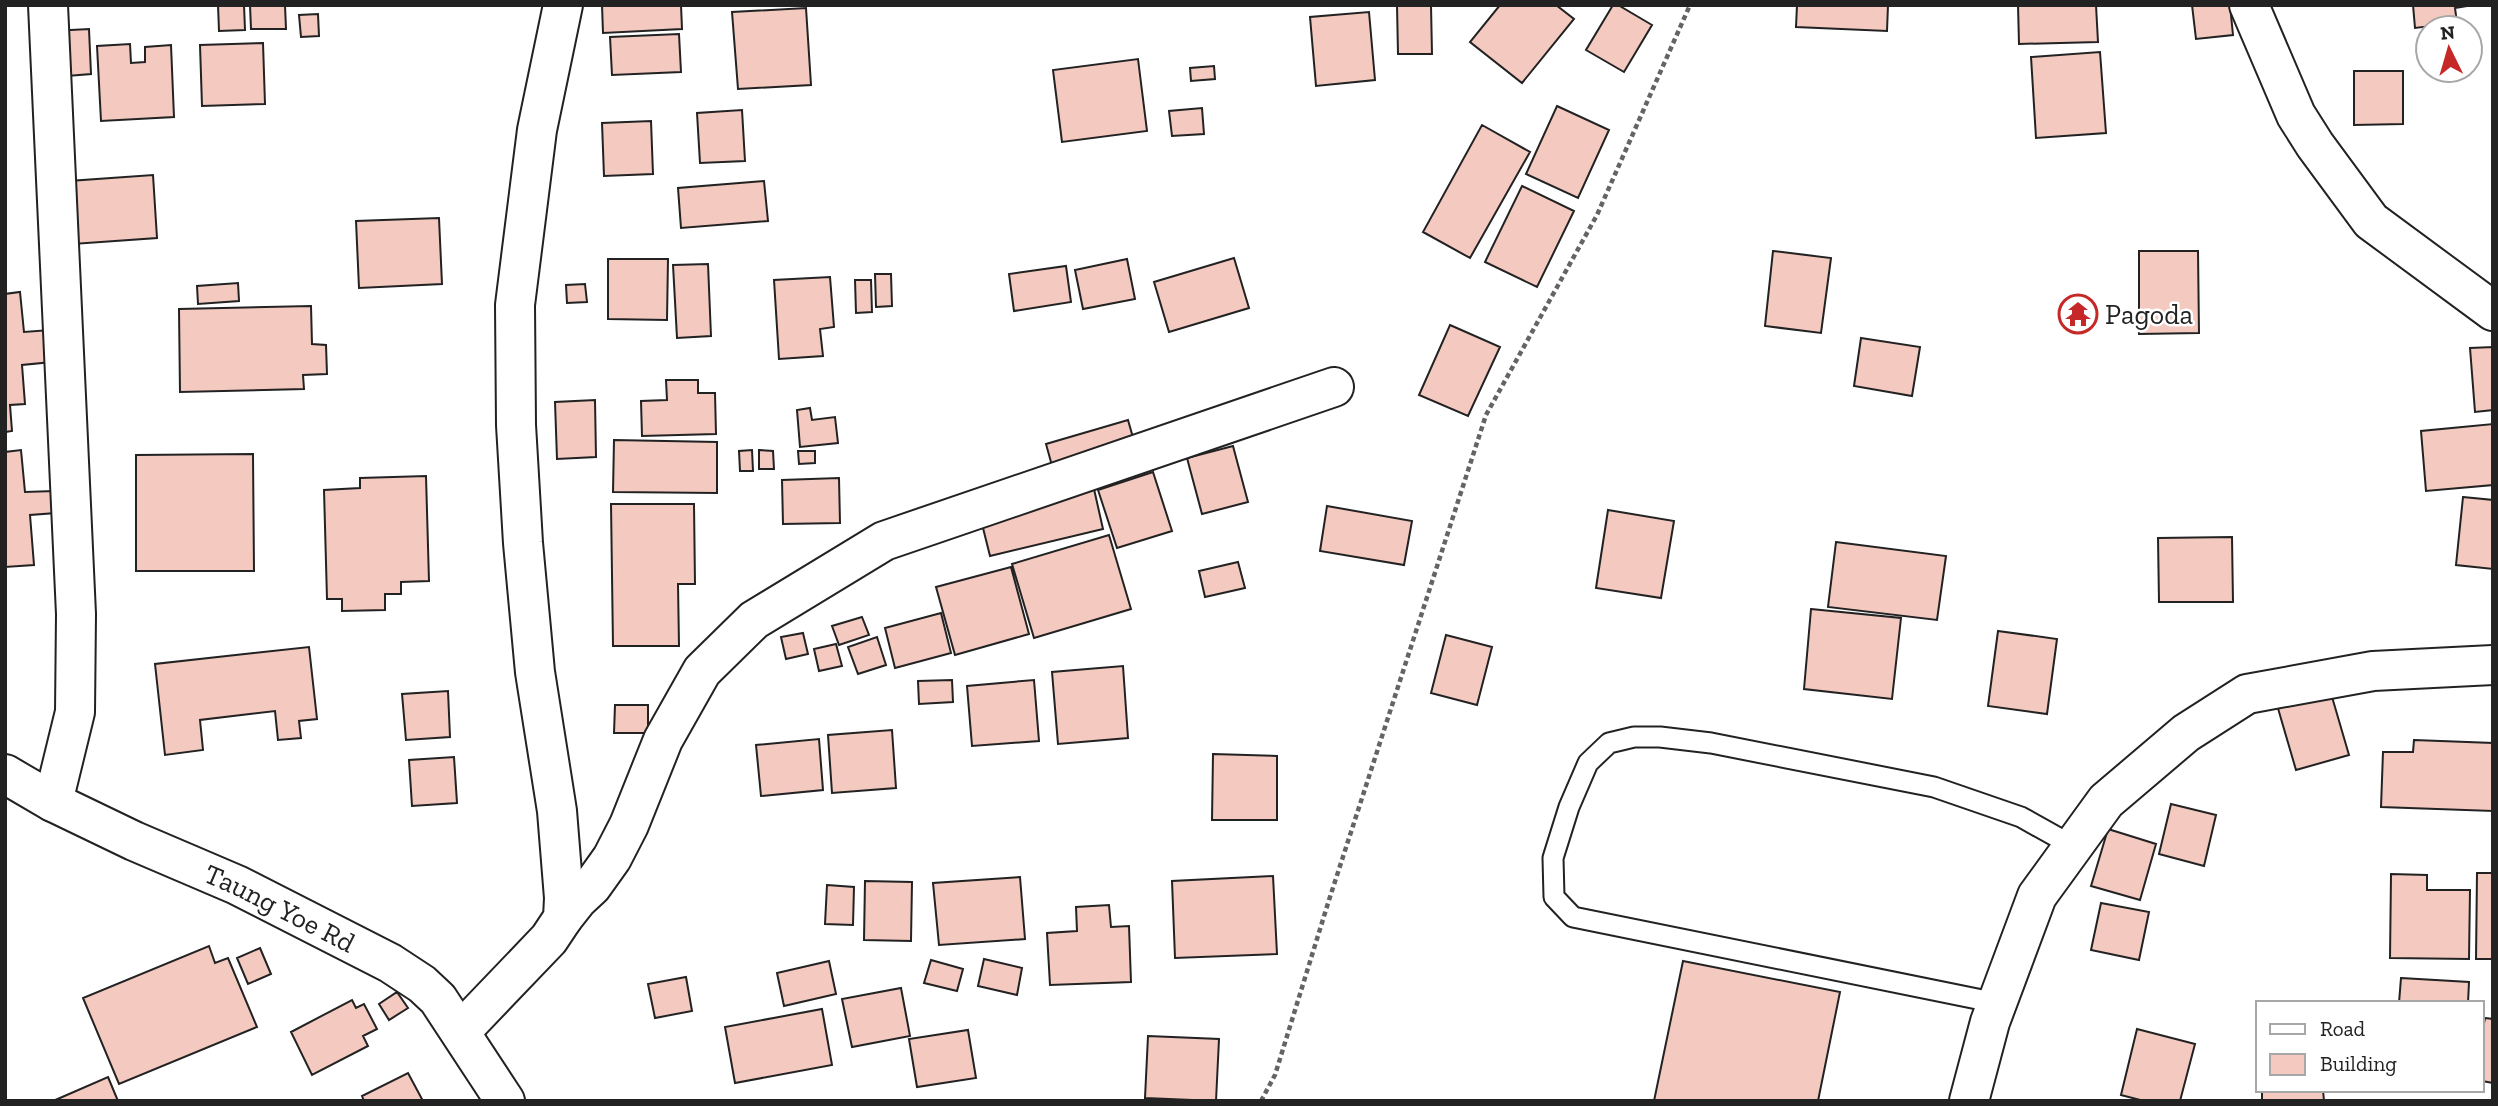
<svg xmlns="http://www.w3.org/2000/svg" width="2498" height="1106" font-family="'Zilla Slab',serif">
<style>
.building{fill:#f3c9c0;stroke:#222;stroke-width:2}
.lines{fill:none;stroke-linecap:round;stroke-linejoin:round}
.lane-casing{stroke:#222;stroke-width:23}
.street-casing{stroke:#222;stroke-width:42}
.path{stroke:#646464;stroke-width:4.5;stroke-dasharray:5 3.5;stroke-linecap:butt}
.lane{stroke:#fff;stroke-width:19}
.street{stroke:#fff;stroke-width:38}
.labels{text-anchor:middle;dominant-baseline:central;stroke-width:5;stroke-linejoin:round;paint-order:stroke}
.poi-label{font-size:28px;fill:#222;stroke:#fff;text-anchor:start}
.street-label{font-size:28px;fill:#222;stroke:#fff}
</style>
<rect width="100%" height="100%" fill="#fff"/>
<path class="building" d="M218,5H244L245,30L219,31Z
M250,5H285L286,29H251Z
M602,5H681L682,29L603,33Z
M1397,5H1431L1432,54H1398Z
M1500,5H1556L1574,19L1522,83L1470,42Z
M1613,5H1618L1652,25L1624,72L1586,50Z
M1797,5H1888L1887,31L1796,27Z
M2018,5H2096L2098,42L2019,44Z
M2192,5H2230L2233,35L2196,39Z
M2413,5H2473L2455,8L2457,23L2415,28Z
M806,8L811,85L738,89L732,12Z
M1369,12L1375,80L1316,86L1310,17Z
M318,14L319,36L301,37L299,15Z
M89,29L91,74L55,77L52,31Z
M679,34L681,72L612,75L610,37Z
M263,43L265,104L202,106L200,45Z
M130,44L131,63L145,62V47L171,45L174,117L101,121L97,46Z
M2100,52L2106,133L2036,138L2031,57Z
M1138,59L1147,131L1062,142L1053,70Z
M1214,66L1215,79L1191,81L1190,68Z
M2354,71H2403V124L2354,125Z
M1557,106L1609,130L1578,198L1526,174Z
M1202,108L1204,134L1172,136L1169,111Z
M742,110L745,161L700,163L697,113Z
M651,121L653,174L604,176L602,123Z
M1482,125L1530,152L1470,258L1423,232Z
M153,175L157,238L73,244L69,181Z
M764,181L768,221L681,228L678,188Z
M1522,186L1574,211L1537,287L1485,262Z
M439,218L442,284L359,288L356,221Z
M1773,251L1831,258L1821,333L1765,326Z
M2139,251H2198L2199,333L2139,334Z
M1234,258L1249,308L1169,332L1154,282Z
M608,259H668L667,320L608,319Z
M1127,259L1135,299L1083,309L1075,270Z
M708,264L711,336L677,338L673,265Z
M1066,266L1071,302L1014,311L1009,274Z
M875,274H891L892,306L876,307Z
M830,277L834,327L820,329L823,356L779,359L774,280Z
M855,280H871L872,312L856,313Z
M238,283L239,301L198,304L197,286Z
M585,284L587,302L567,303L566,285Z
M20,292L24,332L50,330L52,362L22,365L25,404L10,405L12,431L5,432V294Z
M311,306L312,344L326,345L327,374L303,375L304,389L180,392L179,309Z
M1450,325L1500,347L1468,416L1419,395Z
M1861,338L1920,347L1912,396L1854,386Z
M2493,347V410L2475,412L2470,348Z
M666,380H698V393H715L716,434L642,436L641,401L667,400Z
M595,400L596,457L557,459L555,402Z
M810,408L812,420L835,417L838,443L800,447L797,410Z
M1128,420L1136,448L1054,473L1046,444Z
M2493,424V485L2426,491L2421,431Z
M614,440L717,442V493L613,492Z
M1233,446L1248,502L1202,514L1187,458Z
M21,450L25,492L54,491L56,513L30,515L34,565L5,567V452Z
M752,450L753,471H740L739,451Z
M759,450L773,451L774,469H759Z
M798,451H815V463L799,464Z
M253,454L254,571H136V455Z
M1153,472L1172,531L1117,548L1098,490Z
M426,476L429,581L401,582V594H385V610L342,611V599H327L324,490L360,488V478Z
M839,478L840,523L783,524L782,480Z
M1094,489L1103,529L990,556L980,516Z
M2463,497L2493,500V569L2456,565Z
M611,504H694L695,584H678L679,646H613Z
M1327,506L1412,521L1404,565L1320,551Z
M1608,510L1674,521L1661,598L1596,588Z
M1109,535L1131,609L1034,638L1012,564Z
M2232,537L2233,602H2159L2158,538Z
M1836,542L1946,556L1937,620L1828,607Z
M1238,562L1245,588L1205,597L1199,571Z
M1011,567L1029,634L955,655L936,587Z
M1811,609L1901,618L1892,699L1804,689Z
M941,613L951,653L895,668L885,628Z
M862,617L869,635L839,645L832,626Z
M1998,631L2057,639L2047,714L1988,706Z
M803,633L808,654L786,659L781,637Z
M1446,635L1492,647L1477,705L1431,693Z
M877,637L886,665L858,674L848,647Z
M836,644L842,666L819,671L814,649Z
M309,647L317,719L299,721L301,738L278,740L275,711L200,720L203,750L165,755L155,664Z
M1123,666L1128,738L1058,744L1052,672Z
M952,680L953,702L919,704L918,681Z
M1034,680L1039,741L972,746L967,686Z
M2330,690L2349,755L2296,770L2277,705Z
M448,691L450,737L406,740L402,694Z
M615,705H648V733H614Z
M892,730L896,788L832,793L828,735Z
M819,739L823,790L761,796L756,745Z
M2414,740L2493,743V811L2381,807L2383,752H2413Z
M1213,754L1277,756V820H1212Z
M454,757L457,803L412,806L409,760Z
M2171,804L2216,815L2204,866L2159,854Z
M2108,829L2156,844L2140,900L2091,886Z
M2477,873H2493V959H2476Z
M2391,874L2427,875V890H2470L2469,959L2390,958Z
M1273,876L1277,954L1175,958L1172,881Z
M1020,877L1025,939L939,945L933,883Z
M865,881L912,882L911,941L864,940Z
M827,885L854,887L853,925L825,924Z
M2101,903L2149,912L2139,960L2091,950Z
M1109,905L1111,927L1129,926L1131,982L1050,985L1047,933L1077,931L1076,907Z
M209,946L215,963L228,958L257,1027L119,1084L83,998Z
M260,948L271,974L248,984L237,958Z
M984,959L1022,968L1017,995L978,986Z
M931,960L963,969L957,991L924,983Z
M829,961L836,994L784,1006L777,973Z
M1683,961L1840,992L1818,1101H1654Z
M686,977L692,1011L655,1018L648,984Z
M2401,978L2469,982L2468,1003H2399Z
M901,988L910,1036L852,1047L842,999Z
M397,992L408,1008L389,1020L379,1004Z
M352,1000L356,1008L364,1004L377,1029L363,1036L368,1046L312,1075L291,1032Z
M822,1009L832,1065L735,1083L725,1027Z
M2485,1018L2493,1019V1083L2482,1081V1034Z
M2137,1029L2195,1044L2180,1101H2144L2121,1095Z
M968,1030L976,1078L917,1087L909,1039Z
M1148,1036L1219,1039L1216,1101L1145,1098Z
M408,1073L423,1101H364L362,1096Z
M108,1077L118,1101H53Z
M2262,1090H2323L2324,1101H2262Z"/>
<g class="lines">
<defs>
<path id="lane" d="M1997,1003L1573,917L1554,897L1553,858L1569,807L1588,763L1609,743L1634,737H1660L1711,743L1934,787L2021,817L2073,846"/>
<g id="street">
<path d="M48,5L76,614L75,712L53,802"/>
<path d="M2249,5L2296,115L2315,145L2371,221L2493,311"/>
<path id="s1" d="M5,774L53,802L134,841L237,885L390,963L422,984L438,999L505,1101"/>
<path d="M563,918L578,899L592,886L612,858L629,825L663,740L702,671L754,620L884,541L1334,387"/>
<path d="M461,1031L549,939L563,918L564,898L557,811L535,672L523,543L516,425L515,305L537,130L563,5"/>
<path d="M1969,1101L1990,1022L2037,896L2106,801L2186,733L2247,694L2373,671L2493,665"/>
</g>
</defs>
<use href="#lane" class="lane-casing"/>
<use href="#street" class="street-casing"/>
<path class="path" d="M1261,1101L1275,1075L1329,900L1486,415L1597,215L1690,5"/>
<use href="#lane" class="lane"/>
<use href="#street" class="street"/>
</g>
<defs>
<symbol id="temple-ring" viewBox="-11 -11 22 22"><circle r="9.5" fill="#fff" stroke="#c62828" stroke-width="1.5"/><path d="M0-6L5-2H3V0L6.5 2.5H4V6H1.5V3h-3V6H-4V2.5H-6.5L-3 0V-2H-5Z" fill="#c62828"/></symbol>
</defs>
<g fill-rule="evenodd">
<use href="#temple-ring" x="2056" y="292" width="44" height="44"/>
</g>
<g class="labels">
<g class="poi-label">
<text x="2105" y="314">Pagoda</text>
</g>
<g class="street-label">
<text stroke="none"><textPath href="#s1" startOffset="306">Taung Yoe Rd</textPath></text>
</g>
</g>
<rect width="2498" height="1106" fill="none" stroke="#222222" stroke-width="14"/>
<rect x="2256" y="1001" width="228" height="91" fill="#ffffff" stroke="#a7a7a7" stroke-width="2"/>
<rect x="2270" y="1024" width="35" height="10" fill="#ffffff" stroke="#a7a7a7" stroke-width="2"/>
<text x="2320" y="1036" font-size="21" fill="#222222">Road</text>
<rect x="2270" y="1054" width="35" height="21" fill="#f3c9c0" stroke="#a7a7a7" stroke-width="2"/>
<text x="2320" y="1071" font-size="21" fill="#222222">Building</text>
<g transform="translate(2449 49) rotate(355)"><circle r="33" fill="#ffffff" stroke="#a7a7a7" stroke-width="2"/>
<path d="M0-5L12 26L0 18L-12 26Z" fill="#c62828"/>
<text y="-10" font-size="19" font-weight="bold" text-anchor="middle" fill="#222222">N</text>
</g>
</svg>
